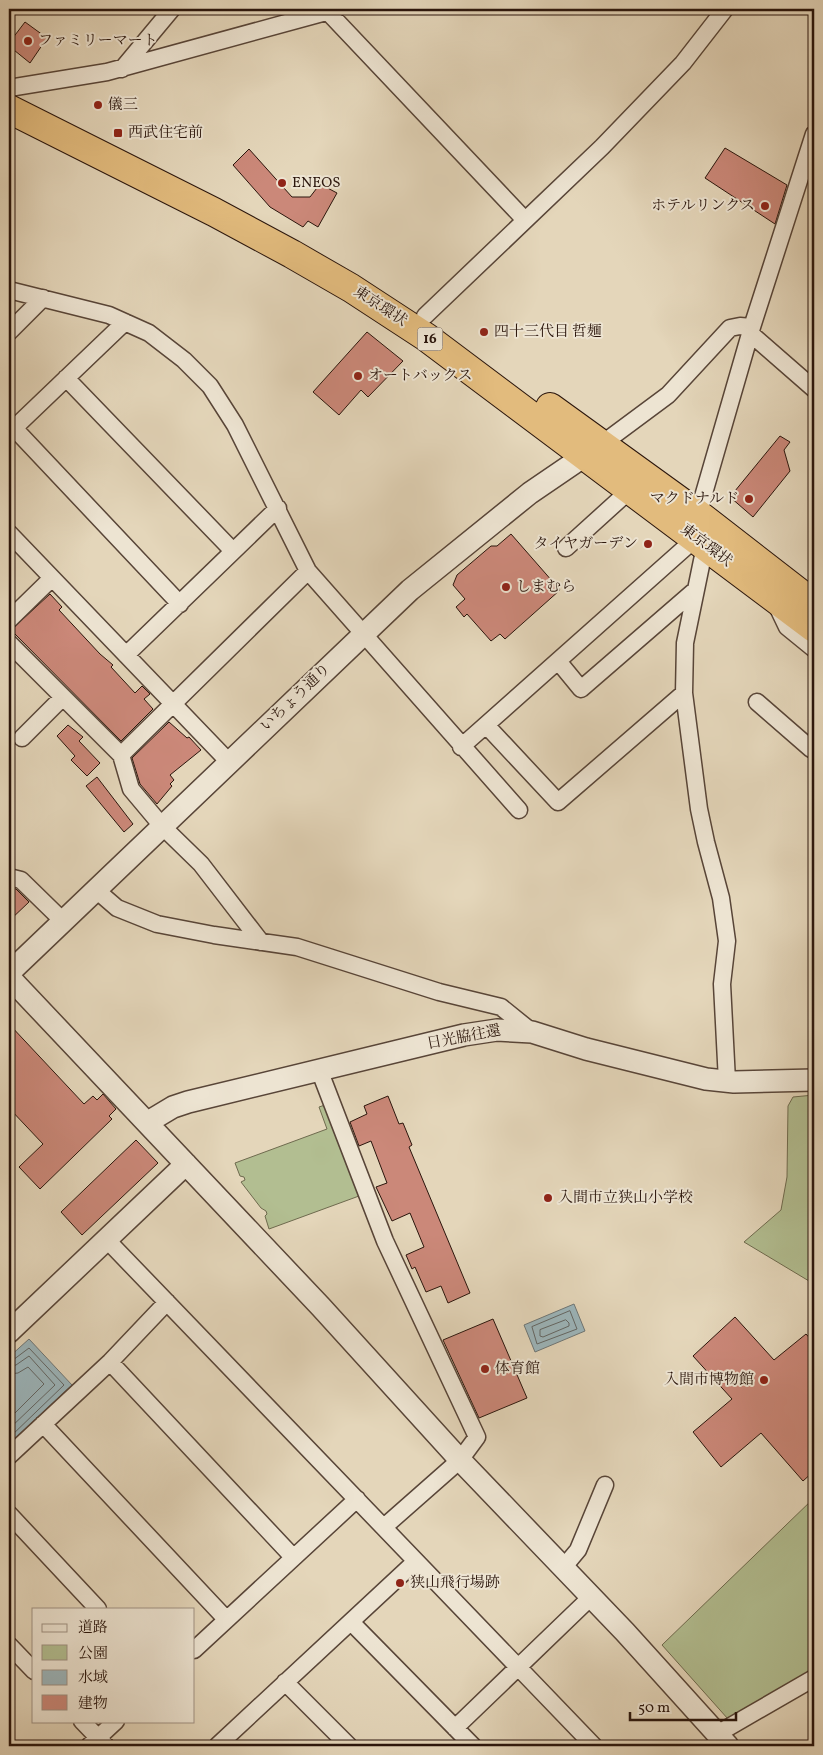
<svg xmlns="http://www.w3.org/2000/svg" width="823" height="1755" font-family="Vollkorn,'Noto Serif JP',serif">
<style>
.green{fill:#b2be91;stroke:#6e6a4e}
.water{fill:#9cb6bc;stroke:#6e7676}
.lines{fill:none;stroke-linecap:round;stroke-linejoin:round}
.shore{stroke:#636664;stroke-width:1}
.building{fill:#cb8879;stroke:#2a150c}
.minor-casing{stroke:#584538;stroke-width:19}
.tertiary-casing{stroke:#584538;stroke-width:24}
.trunk-casing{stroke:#2a150c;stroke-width:30}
.minor{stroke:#ede4d2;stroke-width:16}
.tertiary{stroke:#ede4d2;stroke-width:21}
.trunk{stroke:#e2bb7d;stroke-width:28}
.poi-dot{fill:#8f2418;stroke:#ede4d2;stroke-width:2}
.labels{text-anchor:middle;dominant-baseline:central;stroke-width:4;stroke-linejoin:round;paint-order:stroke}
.shield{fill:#ede4d2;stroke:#645347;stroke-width:1}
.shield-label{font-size:14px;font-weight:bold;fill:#2a150c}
.poi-label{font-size:15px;fill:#2a150c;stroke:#ede4d2;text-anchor:start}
.street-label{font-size:15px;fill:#2a150c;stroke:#ede4d2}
</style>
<rect width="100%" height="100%" fill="#e4d6ba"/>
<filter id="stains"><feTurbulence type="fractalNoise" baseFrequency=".004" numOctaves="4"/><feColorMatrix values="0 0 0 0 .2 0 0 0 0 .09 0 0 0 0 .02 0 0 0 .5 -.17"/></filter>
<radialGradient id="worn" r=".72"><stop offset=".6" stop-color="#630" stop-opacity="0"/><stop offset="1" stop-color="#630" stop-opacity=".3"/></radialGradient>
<path class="green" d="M814,1095V1284L744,1242L781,1210L787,1177L788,1106L793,1097Z
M325,1105L359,1196L269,1229L265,1216L267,1214L266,1211L261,1208L241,1182L245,1180L244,1177L240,1176L235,1163L327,1129L319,1107Z
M814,1498V1670L728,1719L662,1645Z"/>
<path class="water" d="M574,1304L585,1331L535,1352L524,1325Z
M29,1339L72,1385L9,1444V1357Z"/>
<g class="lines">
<path class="shore" d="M570,1311L577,1329L537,1344L532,1327Z
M566,1320L569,1323V1326L543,1337L540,1336V1330Z
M9,1361L13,1360L29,1348L64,1385L9,1438
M9,1367L16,1365L29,1356L55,1385L9,1429
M9,1374L18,1373L28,1367L44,1384L9,1419"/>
</g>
<path class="building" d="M25,22L47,38L30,63L9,46V43Z
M725,148L787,185L775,224L705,178Z
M249,149L292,197H310L320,184L337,193L318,227L308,221L303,227L270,207L233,165Z
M367,332L403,361L368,397L361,390L339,415L313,392Z
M780,436L790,442L784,450L790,471L753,517L730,497Z
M511,534L560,590L505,639L500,634L491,641L467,614L464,617L456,607L465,599L453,585L457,575L491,546H497Z
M50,594L62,607L59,610L100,654L113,665L111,667L135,693L142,686L150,694L144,699L153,709L121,741L11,630Z
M169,722L187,738L189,737L201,750L170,775L174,780L170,784L172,786L157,804L140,784L132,758Z
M68,725L83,737L79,741L100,763L87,776L71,760L75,756L57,736Z
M97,777L133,824L124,832L86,786Z
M11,888L16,889L29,902L9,921V890Z
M9,1024L84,1104L93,1096L97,1100L103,1094L116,1109L109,1116L112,1119L40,1189L19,1167L43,1144L9,1108Z
M388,1096L399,1124L403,1123L412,1145L409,1147L470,1293L448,1303L441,1286L426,1292L415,1267L412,1269L406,1255L424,1247L410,1213L392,1221L376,1187L387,1183L371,1141L359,1146L350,1122L367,1114L364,1106Z
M136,1140L158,1163L82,1235L61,1212Z
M735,1317L774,1360L806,1334L814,1343V1471L803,1481L761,1433L721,1467L693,1432L732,1399L693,1356Z
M493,1319L527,1398L479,1418L443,1340Z"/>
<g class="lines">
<defs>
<path id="minor" d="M328,12L525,220
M122,69L172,9
M9,88L107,72L337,9
M9,290L109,315L149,333L184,360L210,386L235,425L308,571L519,810
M425,316L602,147L683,63L725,9
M9,332L43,298
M751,334L814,389
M66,378L233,551
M14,428L180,604
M9,433L125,322
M602,444L668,395L730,328L740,326L752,327
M698,514L752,327L814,134
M9,533L229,762
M705,546L685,643L684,693L699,809L706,842L721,898L727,941L722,984L727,1081
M566,548L630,490
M776,604L787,627L814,649
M9,620L52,578
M9,643L121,755
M126,655L278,508
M558,661L581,689L693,592
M757,702L811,749L814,744
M486,725L558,802L684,693
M22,738L63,697
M461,747L696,538
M9,877L21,880L63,921
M95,889L117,908L157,924L214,935L297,947L439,992L501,1007L532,1032
M261,942L201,864L162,826L131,789L121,755L308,571
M320,1072L385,1241L477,1437L460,1460L384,1527
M107,1240L594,1746
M110,1362L293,1557
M43,1424L226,1619
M9,1456L110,1362L167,1302
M9,1514L98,1609
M563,1568L578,1550L605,1485
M351,1622L473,1746
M9,1645L34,1671
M194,1650L357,1499
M285,1682L349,1746
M82,1721L106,1746
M455,1728L591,1597
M717,1734L814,1678
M89,1746L116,1721
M217,1746L416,1561"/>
<path id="tertiary" d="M9,973L410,590L530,493L596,448
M9,977L321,1307L460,1460L625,1632L728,1746
M148,1122L173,1107L188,1102L464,1035L497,1030L532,1032L586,1049L706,1079L734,1082L814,1080
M9,1332L186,1164"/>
<path id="trunk" d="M9,109L214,212L292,254L351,288L426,337L814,628
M550,407L698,514L814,604"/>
</defs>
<use href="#minor" class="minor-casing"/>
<use href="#tertiary" class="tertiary-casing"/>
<use href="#trunk" class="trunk-casing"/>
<use href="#minor" class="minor"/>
<use href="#tertiary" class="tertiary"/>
<use href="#trunk" class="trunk"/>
</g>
<g class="poi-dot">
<circle cx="28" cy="41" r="5"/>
<circle cx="98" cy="105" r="5"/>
<rect x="113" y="128" width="10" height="10" rx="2.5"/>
<circle cx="282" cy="183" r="5"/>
<circle cx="765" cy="206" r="5"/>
<circle cx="484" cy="332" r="5"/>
<circle cx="358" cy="376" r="5"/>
<circle cx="749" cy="499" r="5"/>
<circle cx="648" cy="544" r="5"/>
<circle cx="506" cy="587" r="5"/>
<circle cx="548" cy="1198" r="5"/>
<circle cx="485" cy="1369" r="5"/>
<circle cx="764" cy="1380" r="5"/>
<circle cx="400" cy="1583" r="5"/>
</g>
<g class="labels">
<rect class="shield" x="417.5" y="327.5" width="25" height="23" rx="4"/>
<g class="shield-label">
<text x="430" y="339">16</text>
</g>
<g class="poi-label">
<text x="38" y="41">ファミリーマート</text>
<text x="108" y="105">儀三</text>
<text x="128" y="133">西武住宅前</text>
<text x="292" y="183">ENEOS</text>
<text x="755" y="206" text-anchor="end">ホテルリンクス</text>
<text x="494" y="332">四十三代目 哲麺</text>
<text x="368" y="376">オートバックス</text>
<text x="739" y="499" text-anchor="end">マクドナルド</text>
<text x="638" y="544" text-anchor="end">タイヤガーデン</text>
<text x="516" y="587">しまむら</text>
<text x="558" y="1198">入間市立狭山小学校</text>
<text x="495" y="1369">体育館</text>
<text x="754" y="1380" text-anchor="end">入間市博物館</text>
<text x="410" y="1583">狭山飛行場跡</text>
</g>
<g class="street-label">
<text transform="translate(380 307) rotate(33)">東京環状</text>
<text transform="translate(706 546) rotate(37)">東京環状</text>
<text transform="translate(296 698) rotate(-44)">いちょう通り</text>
<text transform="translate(464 1038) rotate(-11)">日光脇往還</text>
</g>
</g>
<rect width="823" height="1755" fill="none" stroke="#e4d6ba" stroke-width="30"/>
<rect x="10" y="10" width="803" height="1735" fill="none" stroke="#2a150c" stroke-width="2.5"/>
<rect x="15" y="15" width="793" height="1725" fill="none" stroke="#2a150c"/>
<rect x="32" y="1608" width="162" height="115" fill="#ede4d2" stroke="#9f9183"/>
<rect x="42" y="1624" width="25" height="8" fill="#ede4d2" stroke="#9f9183"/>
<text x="78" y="1632" font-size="15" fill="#2a150c">道路</text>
<rect x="42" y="1645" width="25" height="15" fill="#b2be91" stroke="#9f9183"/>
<text x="78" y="1658" font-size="15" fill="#2a150c">公園</text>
<rect x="42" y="1670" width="25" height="15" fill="#9cb6bc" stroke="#9f9183"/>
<text x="78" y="1682" font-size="15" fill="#2a150c">水域</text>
<rect x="42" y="1695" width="25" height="15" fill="#cb8879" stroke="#9f9183"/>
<text x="78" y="1708" font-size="15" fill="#2a150c">建物</text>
<path d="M630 1712v8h106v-8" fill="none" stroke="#2a150c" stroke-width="2.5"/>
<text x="638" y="1712" font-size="15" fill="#2a150c" stroke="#ede4d2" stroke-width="4" paint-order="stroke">50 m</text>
<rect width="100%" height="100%" filter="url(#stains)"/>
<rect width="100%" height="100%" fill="url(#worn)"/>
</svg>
